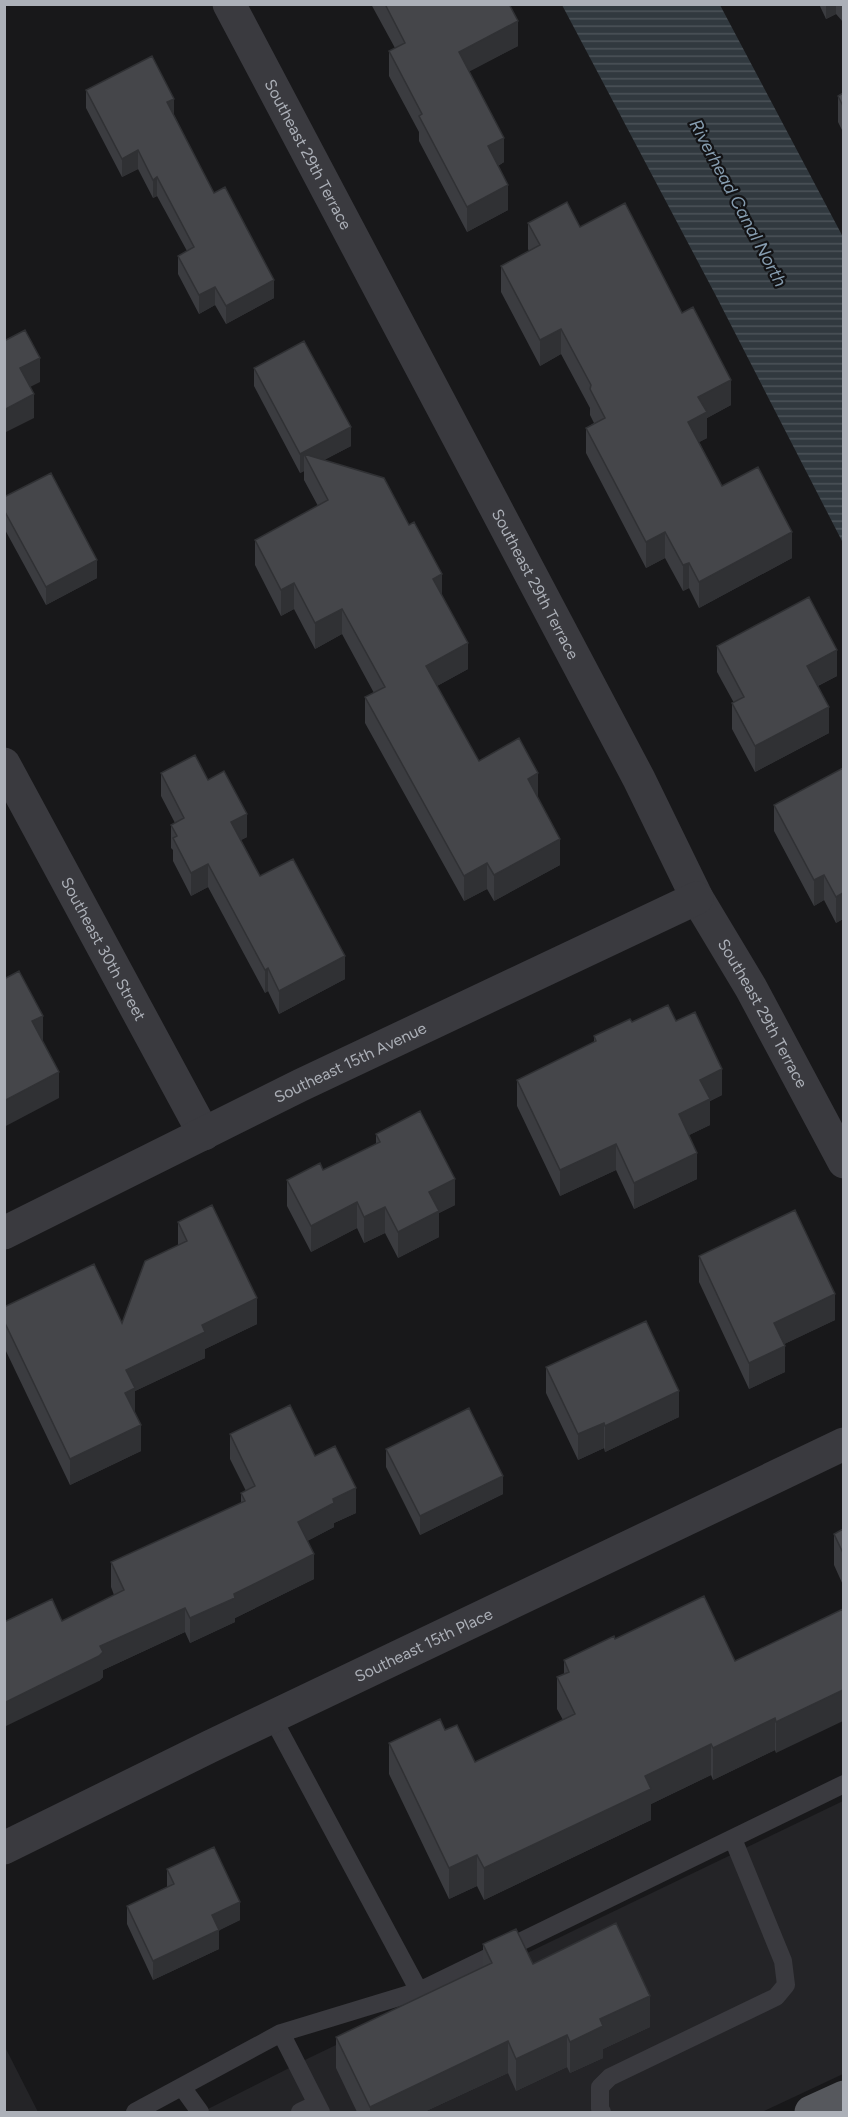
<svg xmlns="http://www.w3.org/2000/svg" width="848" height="2117" font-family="Figtree,sans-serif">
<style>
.built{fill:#242427}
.water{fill:url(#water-rules)}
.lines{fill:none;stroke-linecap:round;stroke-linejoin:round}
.service{stroke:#3a3a3f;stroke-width:18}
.minor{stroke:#3a3a3f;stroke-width:33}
.primary{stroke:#56585d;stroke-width:33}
.wall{fill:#3b3c40}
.shaded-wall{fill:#303134}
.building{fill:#45464a;stroke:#303134;stroke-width:1.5}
.labels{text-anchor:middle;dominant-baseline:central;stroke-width:4.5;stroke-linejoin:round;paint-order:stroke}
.street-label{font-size:16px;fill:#acb0b8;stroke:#131315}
.water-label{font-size:18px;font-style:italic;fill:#869db0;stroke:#131315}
</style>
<defs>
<pattern id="water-rules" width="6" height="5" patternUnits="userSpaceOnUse" patternTransform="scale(1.5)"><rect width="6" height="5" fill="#31393f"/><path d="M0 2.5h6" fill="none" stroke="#4c5359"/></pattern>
</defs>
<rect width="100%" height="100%" fill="#18181a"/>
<path class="built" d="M843,1801V2074L762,2112H202L309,2058Z
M4,2047H5L38,2112H5Z"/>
<path class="water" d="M562,5H720L843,237V543L715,294Z"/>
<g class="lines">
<path class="service" d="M272,1717L419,1991
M281,2033L321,2112
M182,2087L200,2112
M135,2112L281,2033L419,1991L844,1784
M300,2112L317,2104
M602,2112L600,2109V2087L610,2077L776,1997L786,1985L783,1961L733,1839"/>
<g class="minor">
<path id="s1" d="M229,4L639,779L697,898L751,988L844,1162"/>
<path id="s2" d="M4,764L204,1134"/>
<path id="s3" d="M4,1233L301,1085L697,898"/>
<path id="s4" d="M4,1848L211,1746L844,1444"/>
</g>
<path class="primary" d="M811,2112L844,2097"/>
</g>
<path class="wall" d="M371,4H509L518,46L469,71L504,162L498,166L508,210L467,232L419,141V132L389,76V51L395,48Z
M819,4H843V22L836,14L826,19Z
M86,90L174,115L214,193L274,298L226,324L215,305L199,314L178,274V256L187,251L157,196L153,198L138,169L122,177L86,108Z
M843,93V132L838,122V96Z
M528,223L580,227L731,405L707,418V438L699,442L722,486L792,558L699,608L689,588L683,591L665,558L646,568L586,453V428L594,423L590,415V408L561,354L540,366L501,292V266L529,251L528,249Z
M254,368L351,446L324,460L442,595L468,669L437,686L479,761L538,799L560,865L494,901L487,889L464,901L365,723V697L374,693L342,634L315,649L294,609L281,616L255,565V540L318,506L304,480V471L300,473L254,386Z
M4,497L97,578L46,605L4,528Z
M717,646L837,676L818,686L829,733L755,772L732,729V703H734L717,672Z
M843,768V919L836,923L824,900L814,906L774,831V805Z
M161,773L208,780L247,837L241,840L260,876L345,979L279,1014L268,991L265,993L208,887L191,896L173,861V850L171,848V825L175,823L161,796Z
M676,1021L722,1095L710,1101V1125L689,1135L697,1179L634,1209L616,1170L560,1196L517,1106V1080L594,1042V1036L632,1022Z
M376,1134L455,1205L439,1213V1237L398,1258L385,1233L364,1243L357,1228L311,1252L287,1206V1180L323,1170L376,1144Z
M178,1222L257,1324L205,1349V1358L135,1391V1414L141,1451L70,1485L4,1347V1307L122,1323L178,1245Z
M699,1256L835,1320L784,1344L785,1372L749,1389L699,1282Z
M546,1367L679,1417L605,1452L604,1448L578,1460L546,1393Z
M230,1434L315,1456L356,1513L334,1523V1527L307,1541L314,1579L235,1618V1622L190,1643L185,1632L103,1670V1677L99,1681L62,1621L114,1595L111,1587V1562L241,1503V1493L246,1491L230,1459Z
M386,1449L503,1494L420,1535L386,1467Z
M843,1529V1585L834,1565V1534Z
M843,1609L776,1753L775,1750L713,1780L711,1775L651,1804V1820L484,1900L477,1886L449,1899L389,1774V1743L445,1730L475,1762L563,1720L557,1709V1677L564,1674V1660L615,1639L735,1661Z
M167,1869L240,1920L219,1930V1949L153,1980L127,1924V1906L167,1887Z
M483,1944L533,1964L650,2027L603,2049V2058L570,2073L567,2067L516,2091L508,2073L424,2112H357L336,2068V2037L483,1968Z"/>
<path class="shaded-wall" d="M826,4H836V14L826,19Z
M518,21V46L459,77V52Z
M174,99V117L167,102Z
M504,138V162L488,171V146Z
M138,150V169L122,177V159Z
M157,177V196L153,198V180Z
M508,185V210L467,232V207Z
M274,280V298L226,324V306Z
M215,287V305L199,314V295Z
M561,329V354L540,366V340Z
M40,358V382L20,392V368Z
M731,380V405L707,418V438L688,448V422L698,397Z
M34,394V418L4,433V410Z
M351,427V446L311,467L304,454V471L300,473V454Z
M665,532V558L646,568V542Z
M792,532V558L699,608V582Z
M97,560V578L46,605V587Z
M689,563V588L683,591V565Z
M442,574V600L433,579Z
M294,583V609L281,616V590Z
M342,609V634L315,649V623Z
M468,643V669L426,692V666Z
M837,650V676L807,691V666Z
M829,707V733L755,772V746Z
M538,773V799L528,779Z
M247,814V837L231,845V822Z
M560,839V865L494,901V875Z
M487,863V889L464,901V876Z
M208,864V887L191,896V873Z
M824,875V900L814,906V880Z
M843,893V919L836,923V897Z
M345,956V979L279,1014V991Z
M268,968V991L265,993V970Z
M43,1016V1042L32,1021Z
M722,1069V1095L710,1101V1125L679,1140V1114L700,1080Z
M59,1072V1098L4,1127V1101Z
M616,1144V1170L560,1196V1170Z
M697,1153V1179L634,1209V1183Z
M455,1179V1205L439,1213V1237L398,1258V1232L429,1192Z
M357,1202V1228L311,1252V1226Z
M385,1207V1233L364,1243V1217Z
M835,1294V1320L774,1349V1323Z
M257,1298V1324L205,1349V1358L135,1391V1414L125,1393L126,1370L202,1325Z
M785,1346V1372L749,1389V1363Z
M679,1391V1417L605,1452V1426Z
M604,1423V1448L578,1460V1434Z
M141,1425V1451L70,1485V1459Z
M503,1476V1494L420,1535V1516Z
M356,1488V1513L334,1523V1527L298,1546V1522L333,1499Z
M314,1554V1579L235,1618V1622L190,1643V1618L234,1594Z
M185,1608V1632L103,1670V1677L99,1681L4,1727V1703L100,1646Z
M843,1690V1721L776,1753V1722Z
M775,1718V1750L713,1780V1748Z
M711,1744V1775L651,1804V1820L484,1900V1868L645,1776Z
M477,1855V1886L449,1899V1868Z
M240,1902V1920L212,1934V1915Z
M219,1930V1949L153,1980V1961Z
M650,1996V2027L603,2049V2058L570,2073V2042L600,2019Z
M567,2035V2067L516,2091V2059Z
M508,2041V2073L424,2112H370V2107Z"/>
<path class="building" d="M385,4H509L518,21L459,52L504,138L488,146L508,185L467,207L419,116L422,114L389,51L405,43Z
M152,56L174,99L167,102L214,193L225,187L274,280L226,306L215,287L199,295L178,256L194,247L157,177L153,180L138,150L122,159L86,90Z
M843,93V106L838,96Z
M567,202L580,227L625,203L682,313L693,307L731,380L698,397L707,412L688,422L722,486L758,467L792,532L699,582L689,563L683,565L665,532L646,542L586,428L605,418L590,389L591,385L561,329L540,340L501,266L540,245L528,223Z
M25,330L40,358L20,368L34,394L4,410V338L6,340Z
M304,341L351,427L300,454L254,368Z
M304,454L384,478L409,525L414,522L442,574L433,579L468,643L426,666L479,761L519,738L538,773L528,779L560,839L494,875L487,863L464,876L365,697L385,687L342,609L315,623L294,583L281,590L255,540L328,500Z
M51,473L97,560L46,587L4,510V497Z
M809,597L837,650L807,666L829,707L755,746L732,703L744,697L717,646Z
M195,755L208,780L224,771L247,814L231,822L260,876L293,859L345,956L279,991L268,968L265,970L208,864L191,873L173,838L177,836L171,825L184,818L161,773Z
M843,768V893L836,897L824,875L814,880L774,805Z
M19,971L43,1016L32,1021L59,1072L4,1101V979Z
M668,1005L676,1021L695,1012L722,1069L700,1080L710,1099L679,1114L697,1153L634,1183L616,1144L560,1170L517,1080L596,1041L594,1036L630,1019L632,1022Z
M420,1111L455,1179L429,1192L439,1211L398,1232L385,1207L364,1217L357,1202L311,1226L287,1180L320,1163L323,1170L380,1142L376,1134Z
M212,1205L257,1298L202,1325L205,1332L126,1370L135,1388L125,1393L141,1425L70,1459L4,1321V1307L94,1264L122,1323L145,1261L187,1241L178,1222Z
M795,1210L835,1294L774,1323L785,1346L749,1363L699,1256Z
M646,1321L679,1391L605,1426L604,1423L578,1434L546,1367Z
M290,1405L315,1456L335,1446L356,1488L333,1499L334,1503L298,1522L314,1554L234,1594L235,1598L190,1618L185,1608L100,1646L103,1652L99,1656L4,1703V1622L52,1599L62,1621L124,1590L111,1562L245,1501L241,1493L255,1486L230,1434Z
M469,1408L503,1476L420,1516L386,1449Z
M843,1529V1553L834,1534Z
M704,1596L735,1661L843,1609V1690L776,1722L775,1718L713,1748L711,1744L645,1776L651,1789L484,1868L477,1855L449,1868L389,1743L440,1719L445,1730L457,1725L475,1762L575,1714L557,1677L569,1672L564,1660L614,1636L615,1639Z
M214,1847L240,1902L212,1915L219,1930L153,1961L127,1906L174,1884L167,1869Z
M616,1923L650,1996L600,2019L603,2026L570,2042L567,2035L516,2059L508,2041L370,2107L336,2037L492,1963L483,1944L516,1929L533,1964Z"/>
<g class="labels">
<g class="street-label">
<text stroke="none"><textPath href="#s1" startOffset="170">Southeast 29th Terrace</textPath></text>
<text stroke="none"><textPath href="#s1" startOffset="656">Southeast 29th Terrace</textPath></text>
<text stroke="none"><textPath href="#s2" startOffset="210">Southeast 30th Street</textPath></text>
<text stroke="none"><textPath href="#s1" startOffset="1142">Southeast 29th Terrace</textPath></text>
<text stroke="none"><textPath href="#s3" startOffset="386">Southeast 15th Avenue</textPath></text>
<text stroke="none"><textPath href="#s4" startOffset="466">Southeast 15th Place</textPath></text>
</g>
<g class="water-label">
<text transform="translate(738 203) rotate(62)">Riverhead Canal North</text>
</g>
</g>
<rect width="848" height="2117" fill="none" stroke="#acb0b8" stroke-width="12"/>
</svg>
